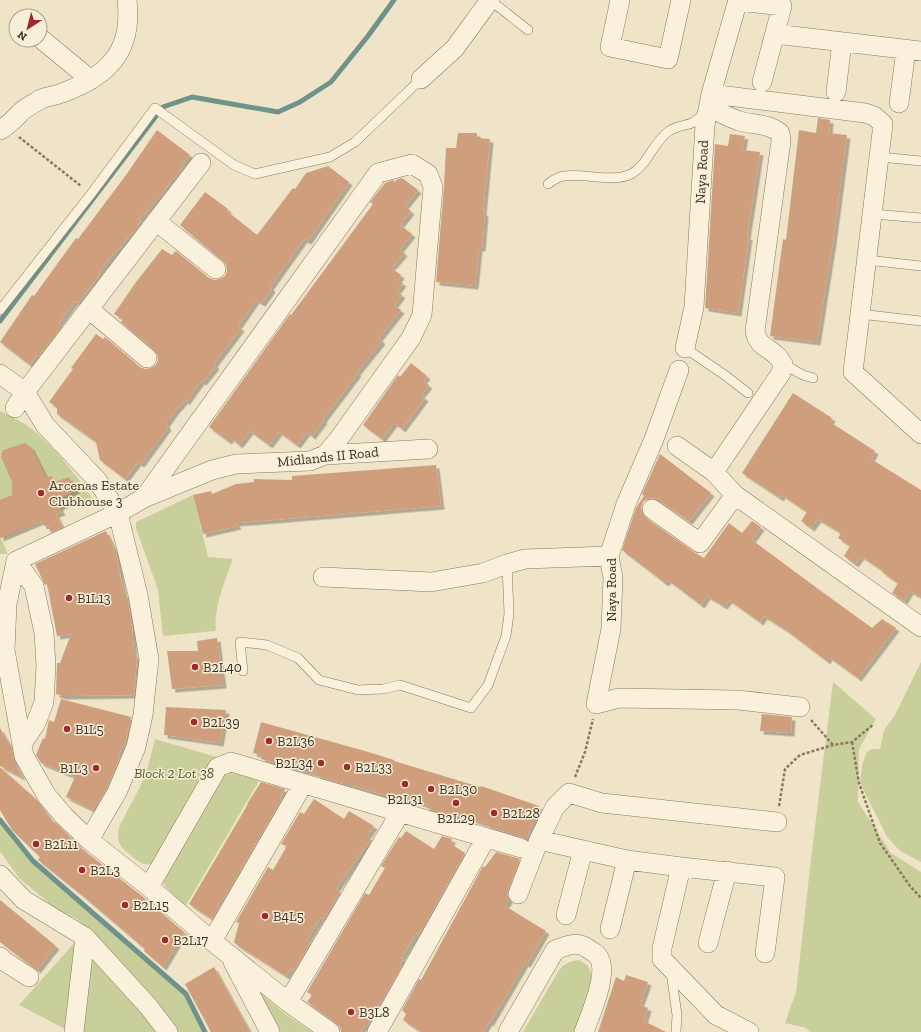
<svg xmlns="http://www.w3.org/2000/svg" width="921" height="1032" font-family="'Zilla Slab',serif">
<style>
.green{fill:#c9cf9b}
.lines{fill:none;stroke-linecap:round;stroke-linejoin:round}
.stream{stroke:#6f938a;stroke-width:5}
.building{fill:#cf9f7d;filter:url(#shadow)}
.lane-casing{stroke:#8d765c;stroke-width:10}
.street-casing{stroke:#8d765c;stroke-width:20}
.path{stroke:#8d765c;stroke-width:2.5;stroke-dasharray:3 2;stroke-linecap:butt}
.lane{stroke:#faf1dc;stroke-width:9}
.street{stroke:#faf1dc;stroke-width:19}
.poi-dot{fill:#9e2a2b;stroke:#f7eed8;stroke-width:1.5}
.labels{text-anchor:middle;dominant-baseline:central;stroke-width:3;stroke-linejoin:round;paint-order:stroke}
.street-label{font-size:14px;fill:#3d2e20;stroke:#f7eed8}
.poi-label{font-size:14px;fill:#3d2e20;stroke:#f7eed8;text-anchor:start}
.park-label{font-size:14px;font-style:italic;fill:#4d5a26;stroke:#f7eed8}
</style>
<defs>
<filter id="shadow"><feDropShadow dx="3.5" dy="3.5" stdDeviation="0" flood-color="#0004"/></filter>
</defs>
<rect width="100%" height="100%" fill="#f0e4c8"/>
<path class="green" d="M0,411C8,415 17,419 25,424C51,442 74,472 92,498L1,539L8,554H0Z
M193,495L208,557L233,559C225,580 213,609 216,631L163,636L158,590L136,528V522Z
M921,662V862L900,851L887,837L860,783L862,765L867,752L872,749H880L884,730L895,715Z
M833,682L876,719L859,749L858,802L891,853L921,872V1032H810L806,1028L785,1023L796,992L811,859Z
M155,739L220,758L152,864C149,864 146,865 143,864C139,862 123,850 121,846C117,841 118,833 119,827L140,787L147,770Z
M232,773L245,776L259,781L185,907L165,886L163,881L224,775Z
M0,820L33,861L186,994L205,1032H175L94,936L77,919L56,909L19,878L0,851Z
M76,941L67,1030L19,1005Z
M91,957L159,1032H78Z
M579,960C582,962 587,964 589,968C598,982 579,1017 574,1032H523L559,970C564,964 570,961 579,960Z
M255,988L284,1013L312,1032H281Z"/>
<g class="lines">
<path class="stream" d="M0,321L163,107L192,97L278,112L300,102L331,82L368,36L394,0
M0,820L33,861L186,994L205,1032"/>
</g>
<path class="building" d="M818,118L830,120L829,133L847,135L833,241L817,342L770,336L783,239L786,240L799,130L816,133Z
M157,130L190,155L181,165L183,167L174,179H172L161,195L139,219L141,221L132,234L131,233L119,249L118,248L98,273L100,274L78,303L75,301L59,323L62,326L38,357L36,355L30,365L0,342L32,295L34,296L76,238L78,239L126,175Z
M458,133H477V138L490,139L483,212L485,213L482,248H479L475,286L436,282L444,186L446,148H456Z
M730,134L745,136L742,150L760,152L747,236L749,237L738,313L705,308L715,144L728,146Z
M328,166L349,182L308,241L304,239L270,287L272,289L262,303L256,300L238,326L241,328L214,364L216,366L203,382L201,381L186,402L185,400L175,411L166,424L168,427L141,464L138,462L125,479L100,460L96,442L57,414V407L49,402L73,369L71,368L96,334L103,339L105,337L140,367L145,369L150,368L156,365L158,360L157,355L154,350L121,322L123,319L114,314L136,282L162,249L172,255L176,251L209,278L214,280L220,279L225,276L227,271L226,265L223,261L180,225L205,192L228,209L227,211L257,235L293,188L295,189L306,173Z
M402,178L418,190L405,206L411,211L400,225L412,234L400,249L404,253L391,268L401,275L398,280L403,283L397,291L402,295L394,305L401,310L379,338L382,341L357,372L358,373L323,419L324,420L312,436L307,432L297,445L279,432L269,445L250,431L239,445L231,438L228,441L209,427L290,314L291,315L300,303L373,204L370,202L385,183L393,180L395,182L396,180Z
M411,363L427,376L423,381L429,385L421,395L425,398L402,429L394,423L382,439L363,425L398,375L400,377Z
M793,393L832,418L830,422L875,451L871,459L921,490V597L910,591L904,601L892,593L898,583L882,572L883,571L861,556L855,564L844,556L850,546L838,538L841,533L818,519L811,528L801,521L807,512L782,495L780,498L742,473Z
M25,443L31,447L46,478L51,476L55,482L69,477L76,490L62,497L65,503L59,506L62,512L56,514L62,527L51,533L48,525L44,526L41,521L0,538V500L12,495V482L1,457L3,450Z
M660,454L711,493L689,521L658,500L653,498L647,499L643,502L641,508L642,513L646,518L694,552L704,558L729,523L742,533L752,521L761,527L752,540L821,591L872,628L882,619L896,628L858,678L829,657L827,661L786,630L764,616L760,622L729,600L724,606L707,596L701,605L668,580L665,583L622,550L636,508L644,496L642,494Z
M436,465L441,506L236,523L238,526L203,534L193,495L211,491L212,494L236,484L254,482V479L292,480V476Z
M106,531L116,553L124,595H127L132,627L134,655L137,656L134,695L63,696L56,694L57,663H60L71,634L57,636L47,584L45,585L35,564Z
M217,638L223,685L172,689L167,651H198L197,641Z
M61,699L131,717L125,744L124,748L121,747L118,761L107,787L98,803L97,802L93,810L66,797L75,777L41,763L36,755L43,738L45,739L49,720L54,722Z
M166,707L226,710L220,743L164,735Z
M762,714L792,717L791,733L760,731Z
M261,722L365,751L394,760V761L480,787L481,786L539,806L527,839L486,826V824L459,815L458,818L426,808L427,805L403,798L402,801L349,784V786L316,776L317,774L261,759L262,755L253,753Z
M0,728L12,749L14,761L22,777L0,766Z
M0,767L37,800L54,823L55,822L81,848L142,896L184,932L163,967L144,951L145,949L83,896L38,860L40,857L12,830L0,810Z
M261,782L285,789L284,791L279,799L281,800L212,919L189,904L248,804H247Z
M314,799L344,819L349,811L374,826L367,836L371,838L336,889L340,892L324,919L321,917L307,940L310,943L294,970L291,968L286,976L237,945L234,942L239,923L236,922L268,867L273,870L287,846L281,844L300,812L304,814Z
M406,831L434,849L442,836L452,839L451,844L465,853L419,934L417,932L401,958L403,959L399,966L401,967L367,1027L364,1026L360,1032H341L340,1027L336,1023L307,1002L312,995L307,992L365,893L369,895L385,868L381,866L389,853L399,837L401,838Z
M496,852L520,859L508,890L507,895L509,900L505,906L546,931L527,964L525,963L490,1023L489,1022L483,1032H421L403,1020L406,1014L402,1010L419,979L421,980L483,866L485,867Z
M0,900L56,946L37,970L0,942Z
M214,967L226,989L250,1032H211L185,984Z
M626,975L648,982L640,1005L648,1008L644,1021L666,1032H598L616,977L624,981Z"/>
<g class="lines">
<defs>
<path id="lane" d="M490,0L528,30
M880,157L921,161
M548,184C553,180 558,177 564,176C584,173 614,183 631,174C648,165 653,142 669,131C683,122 692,129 703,113
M873,214L921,218
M867,260L921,266
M0,310L91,194L155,108L234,165L255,174L330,157L355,142L421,79
M860,314L921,321
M685,348L726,376L748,393
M783,364L803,375L813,378
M243,671L240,642L267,645L298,658L319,680L358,690L383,689L400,685L471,708L488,685L506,636L509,614L507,564
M671,972L677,1015L676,1032"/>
<path id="street" d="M620,0L610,47L668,59L681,0
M738,1L782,6L762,82
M775,34L921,51
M40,38L91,80
M421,79L455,48L490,0
M836,92L842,42
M711,94L865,113L874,116L883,124L853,372L921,434
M899,103L906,50
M709,105C718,112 728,117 739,121C753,125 768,123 780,133L781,141L755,331C758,347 767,346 777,356C780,358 781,362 783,364L781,373L714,472
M0,130C8,126 14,119 21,112C26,107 35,103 41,99C48,96 55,96 62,93C108,76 133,52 127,0
M156,221L216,269
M89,309L147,358
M685,348L694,307L705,125L711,94L738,0
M679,370L654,439L626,504L609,556L613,578L611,629L596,704L619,698L738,700L800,707
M0,374L25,392L45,425L97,480L118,513L138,595L149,659L143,715L136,747L117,792L89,840
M15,408L25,392L201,163
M677,446L714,472L735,495L921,627
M144,498L378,173L412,164L428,174L433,187L422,315L411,338L338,440L325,455
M652,509L700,543L735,495
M16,561L7,604L5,650L24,756L47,796L64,816L89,840L149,887L212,941L288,1002L330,1032
M16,561L118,513L144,498L212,470L236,464L310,461L325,455L428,449
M16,561L34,586L44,633L46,666L44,702L36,723L22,744
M323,577L431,582L483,573L507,564L525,559L609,556
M539,840L627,860L681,867L775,877L765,953
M681,867L662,948V959L716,1015L749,1032
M0,875L24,900L85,937L148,1006L168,1032
M149,887L218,767L231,762L521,848
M518,894L539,840L555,807L569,793L602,803L777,822
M566,915L583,850
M610,929L627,860
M212,941L303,784
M708,943L727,871
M0,957L4,961L29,977
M233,962L270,1032
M288,1002L400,813
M74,1032L85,937
M377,1032L486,838
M508,1032L555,950C569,945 578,940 590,950C592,951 595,953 597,955C611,970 590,1015 584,1032"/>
</defs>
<use href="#lane" class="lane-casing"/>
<use href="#street" class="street-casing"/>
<path class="path" d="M19,137L81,186
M811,720L833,745
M852,742L859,783L880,843L910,886L921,898
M575,777L585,752L593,719
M779,806L785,769L800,755L833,745L852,742L874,724"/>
<use href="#lane" class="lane"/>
<use href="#street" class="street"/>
</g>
<g class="poi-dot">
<circle cx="41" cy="493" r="4"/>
<circle cx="69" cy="598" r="4"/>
<circle cx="195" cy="667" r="4"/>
<circle cx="194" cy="722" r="4"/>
<circle cx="67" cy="729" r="4"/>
<circle cx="269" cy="741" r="4"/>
<circle cx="321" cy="763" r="4"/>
<circle cx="347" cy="767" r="4"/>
<circle cx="96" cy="768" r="4"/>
<circle cx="405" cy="784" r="4"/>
<circle cx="431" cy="789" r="4"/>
<circle cx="456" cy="803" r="4"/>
<circle cx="494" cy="813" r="4"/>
<circle cx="36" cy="844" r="4"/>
<circle cx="82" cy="870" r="4"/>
<circle cx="125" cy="905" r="4"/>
<circle cx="265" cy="916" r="4"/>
<circle cx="165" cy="940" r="4"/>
<circle cx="351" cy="1012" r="4"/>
</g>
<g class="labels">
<g class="street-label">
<text transform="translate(702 172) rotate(-87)">Naya Road</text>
<text transform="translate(328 457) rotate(-6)">Midlands II Road</text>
<text transform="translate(611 590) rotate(-90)">Naya Road</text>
</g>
<g class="poi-label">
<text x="49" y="485">Arcenas Estate<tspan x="49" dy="16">Clubhouse 3</tspan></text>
<text x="77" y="598">B1L13</text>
<text x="203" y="667">B2L40</text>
<text x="202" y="722">B2L39</text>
<text x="75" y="729">B1L5</text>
<text x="277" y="741">B2L36</text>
<text x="313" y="763" text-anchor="end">B2L34</text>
<text x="355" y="767">B2L33</text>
<text x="88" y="768" text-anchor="end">B1L3</text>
<text x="439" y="789">B2L30</text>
<text x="405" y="799" text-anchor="middle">B2L31</text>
<text x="502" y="813">B2L28</text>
<text x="456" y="818" text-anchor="middle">B2L29</text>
<text x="44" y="844">B2L11</text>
<text x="90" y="870">B2L3</text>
<text x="133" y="905">B2L15</text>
<text x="273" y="916">B4L5</text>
<text x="173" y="940">B2L17</text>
<text x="359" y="1012">B3L8</text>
</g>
<g class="park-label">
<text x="174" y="773">Block 2 Lot 38</text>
</g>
</g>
<g transform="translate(28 28) rotate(216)"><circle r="19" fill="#f7eed8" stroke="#ada18e"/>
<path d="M0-3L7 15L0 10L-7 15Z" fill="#9e2a2b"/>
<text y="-6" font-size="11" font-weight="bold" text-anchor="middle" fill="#3d2e20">N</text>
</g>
</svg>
